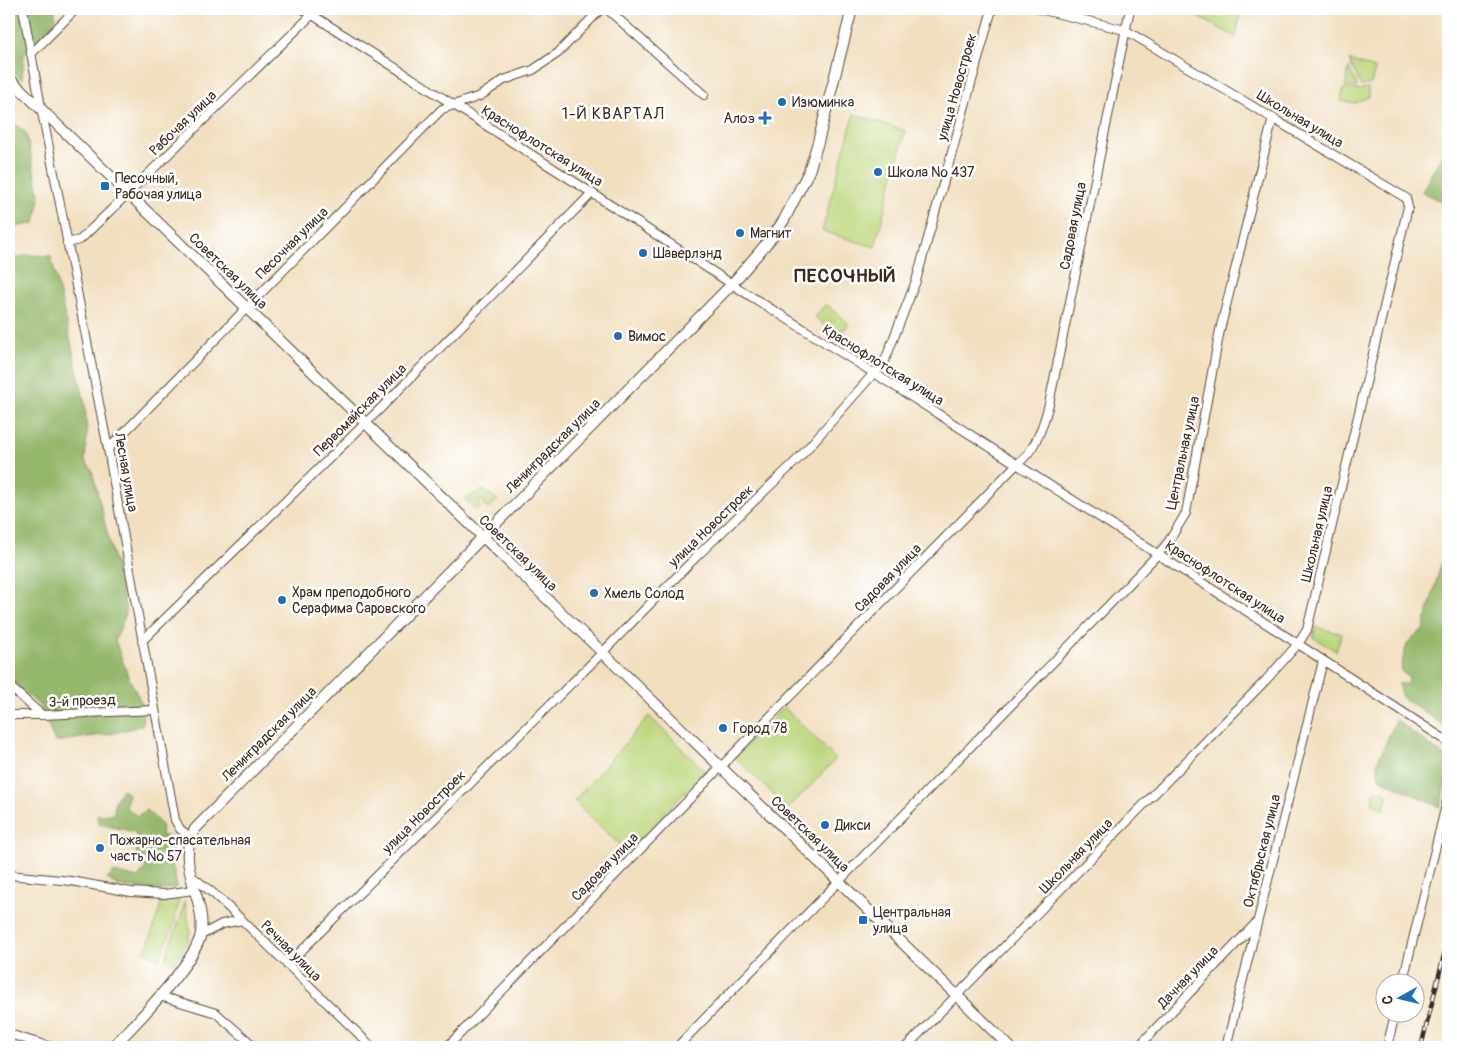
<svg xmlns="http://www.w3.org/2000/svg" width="1457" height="1056" font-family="Pangolin,sans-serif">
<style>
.green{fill:#bcd67c;stroke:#7c804d}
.forest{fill:#95b76c;stroke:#687045}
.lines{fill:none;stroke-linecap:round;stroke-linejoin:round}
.street-casing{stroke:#564536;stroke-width:10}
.secondary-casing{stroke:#564536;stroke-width:12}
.street{stroke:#fff;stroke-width:8}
.secondary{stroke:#fff;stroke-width:10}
.rail-casing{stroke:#3b2a1e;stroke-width:4.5}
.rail{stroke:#fff;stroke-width:2.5;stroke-dasharray:8;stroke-linecap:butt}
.poi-dot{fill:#1f6fb2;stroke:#fff;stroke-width:2}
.labels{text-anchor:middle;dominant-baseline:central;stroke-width:5;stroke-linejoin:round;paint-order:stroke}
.street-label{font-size:14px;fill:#3b2a1e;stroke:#fff}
.poi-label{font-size:14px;fill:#3b2a1e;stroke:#fff;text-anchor:start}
.quarter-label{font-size:16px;letter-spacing:1px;fill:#3b2a1e;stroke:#fff}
.district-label{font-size:19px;font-weight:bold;letter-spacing:1px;fill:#3b2a1e;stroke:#fff}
</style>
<rect width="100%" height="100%" fill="#fff"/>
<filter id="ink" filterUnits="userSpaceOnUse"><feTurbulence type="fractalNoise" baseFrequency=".02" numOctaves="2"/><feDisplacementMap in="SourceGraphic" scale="10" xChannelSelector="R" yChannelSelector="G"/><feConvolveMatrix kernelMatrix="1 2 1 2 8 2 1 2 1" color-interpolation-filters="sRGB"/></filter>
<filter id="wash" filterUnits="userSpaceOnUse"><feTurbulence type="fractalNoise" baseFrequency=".0096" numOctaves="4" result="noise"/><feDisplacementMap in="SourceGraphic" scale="20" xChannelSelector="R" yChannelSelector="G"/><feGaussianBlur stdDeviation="1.12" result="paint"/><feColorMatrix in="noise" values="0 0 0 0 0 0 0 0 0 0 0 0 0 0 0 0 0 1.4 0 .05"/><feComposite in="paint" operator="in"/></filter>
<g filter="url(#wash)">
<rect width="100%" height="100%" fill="#f1dfc0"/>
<path class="green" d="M1183,9H1241L1236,37Z
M1349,60L1375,69L1371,84L1361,86Z
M1349,68L1357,85V87H1345Z
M1368,88L1369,97L1355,103L1341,101L1343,89L1358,90Z
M854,114L905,131L875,247L822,231Z
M826,304L849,324L837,337L815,317Z
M483,490L498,500L488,509L484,505L485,501L481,500L479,503L481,506L476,510L465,499Z
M1316,627L1342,634L1336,651L1313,637Z
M784,707L836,759L788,809L735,757Z
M649,716L705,771L627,852L574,801Z
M1375,790L1385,792L1387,796L1384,810L1372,803Z
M179,900L174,924L160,958L158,959L144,951L149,942L162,901Z
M185,900L190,931L188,941L176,961L171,962L166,959L169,946L182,914Z"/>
<path class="forest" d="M9,9H54L56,19L24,55L22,80L9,67Z
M9,118L26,133L40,198L35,223L15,227L9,226Z
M1448,142V205L1422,192Z
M29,255L51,256L85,404L87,433L85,461L92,470L126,610L122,625L115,640L128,676L142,704L143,725L115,733L55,742L41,707L9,678V259Z
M1441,564L1448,565V728L1402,697L1398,684H1407L1409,678L1401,671C1405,649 1403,643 1423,630Z
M1396,720L1448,759V773L1440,807L1379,778L1377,763Z
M122,789L128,794L126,808L137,816L147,810L162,825L161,835L173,838L172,862L177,887L162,890L120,887L107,879L114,872L138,878L146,867L136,855V832L98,824L97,815L114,814L115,801Z"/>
</g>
<g filter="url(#ink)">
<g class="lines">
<defs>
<path id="street" d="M23,9L41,107L108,449L175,820L180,829L190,837
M303,9L592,193L744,292L874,373L1298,644L1444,739L1448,744
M607,9L704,95
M31,54L76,9
M67,243L80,240L318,9
M108,449L442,109L480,96L504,80L533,70L558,53L601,9
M142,641L381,408L592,193
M9,686L42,715
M9,715H42L155,710
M9,875L71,881L131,892L164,894L194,890
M190,875L214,894L242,920L372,1047
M201,935L222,924L242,920
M287,965L596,659L696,557L799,458L874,373L884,363L916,281L992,9
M1402,984L1448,797
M160,996L216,1013L255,1047
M9,1034L51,1047
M447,1047L1017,464C1036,450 1043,426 1049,404L1130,9
M677,1047L1110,604L1158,554L1169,541L1186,513L1220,330L1273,118
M906,1047L1266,680L1298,644L1307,630L1408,207L1406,198L1125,30L1039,9
M1138,1047L1255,924
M1226,1047L1323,661
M1387,1047L1395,1014"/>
<path id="secondary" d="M9,78L1010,1047
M112,1047C133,1027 198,959 201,933C206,897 174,864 195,829L732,284L773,236L784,220L809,171L818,142L852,9"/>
</defs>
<use href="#street" class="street-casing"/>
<use href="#secondary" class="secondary-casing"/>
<use href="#street" class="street"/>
<use href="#secondary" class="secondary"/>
<defs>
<path id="rail" d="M1421,1047L1448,939"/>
</defs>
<use href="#rail" class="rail-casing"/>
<use href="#rail" class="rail"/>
</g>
</g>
<g class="poi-dot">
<circle cx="782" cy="102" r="5"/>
<path d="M762.5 110.5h5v5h5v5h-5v5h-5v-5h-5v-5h5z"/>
<circle cx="878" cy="172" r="5"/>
<rect x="100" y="181" width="10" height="10" rx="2.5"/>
<circle cx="740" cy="233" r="5"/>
<circle cx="643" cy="253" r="5"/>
<circle cx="618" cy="336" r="5"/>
<circle cx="594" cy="593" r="5"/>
<circle cx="282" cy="600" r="5"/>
<circle cx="723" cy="728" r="5"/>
<circle cx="825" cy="825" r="5"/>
<circle cx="100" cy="848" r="5"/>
<rect x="858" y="915" width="10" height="10" rx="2.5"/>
</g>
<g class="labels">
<g class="street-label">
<text transform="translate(957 87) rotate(-74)">улица Новостроек</text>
<text transform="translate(1300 119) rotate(31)">Школьная улица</text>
<text transform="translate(183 123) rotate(-44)">Рабочая улица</text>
<text transform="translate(542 146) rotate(32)">Краснофлотская улица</text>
<text transform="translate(1073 226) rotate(-79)">Садовая улица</text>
<text transform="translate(292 243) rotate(-45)">Песочная улица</text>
<text transform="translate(228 271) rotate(44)">Советская улица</text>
<text transform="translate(883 365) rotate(32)">Краснофлотская улица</text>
<text transform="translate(360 410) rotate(-45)">Первомайская улица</text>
<text transform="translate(553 446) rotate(-45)">Ленинградская улица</text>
<text transform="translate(1183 453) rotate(-78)">Центральная улица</text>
<text transform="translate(126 472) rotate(80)">Лесная улица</text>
<text transform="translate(711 526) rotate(-44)">улица Новостроек</text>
<text transform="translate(1317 534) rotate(-77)">Школьная улица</text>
<text transform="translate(518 553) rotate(44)">Советская улица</text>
<text transform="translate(888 578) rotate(-46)">Садовая улица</text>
<text transform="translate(1225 582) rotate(33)">Краснофлотская улица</text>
<text transform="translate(82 701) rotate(-2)">3-й проезд</text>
<text transform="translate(269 734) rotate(-45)">Ленинградская улица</text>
<text transform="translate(424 812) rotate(-45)">улица Новостроек</text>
<text transform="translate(810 834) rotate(44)">Советская улица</text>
<text transform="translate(1262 851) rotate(-76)">Октябрьская улица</text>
<text transform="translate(1076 856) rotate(-46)">Школьная улица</text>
<text transform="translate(605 867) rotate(-46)">Садовая улица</text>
<text transform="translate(291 951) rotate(45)">Речная улица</text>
<text transform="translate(1188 977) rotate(-46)">Дачная улица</text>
</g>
<g class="poi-label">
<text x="792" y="102">Изюминка</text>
<text x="755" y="118" text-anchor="end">Алоэ</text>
<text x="888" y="172">Школа № 437</text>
<text x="115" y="178">Песочный,<tspan x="115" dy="16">Рабочая улица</tspan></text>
<text x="750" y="233">Магнит</text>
<text x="653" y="253">Шаверлэнд</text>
<text x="628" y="336">Вимос</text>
<text x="292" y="592">Храм преподобного<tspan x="292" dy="16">Серафима Саровского</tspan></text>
<text x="604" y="593">Хмель Солод</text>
<text x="733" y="728">Город 78</text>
<text x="835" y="825">Дикси</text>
<text x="110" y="840">Пожарно-спасательная<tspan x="110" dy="16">часть № 57</tspan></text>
<text x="873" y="912">Центральная<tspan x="873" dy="16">улица</tspan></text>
</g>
<g class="quarter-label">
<text x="613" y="114">1-Й КВАРТАЛ</text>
</g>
<g class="district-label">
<text x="845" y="276">ПЕСОЧНЫЙ</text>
</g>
</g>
<rect width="1457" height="1056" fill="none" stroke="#fff" stroke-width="30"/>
<g transform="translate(1400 998) rotate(262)"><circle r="24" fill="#ffffff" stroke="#b1aaa5"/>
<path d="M0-4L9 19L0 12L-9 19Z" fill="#1f6fb2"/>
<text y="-8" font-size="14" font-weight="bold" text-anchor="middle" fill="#3b2a1e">С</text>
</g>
</svg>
